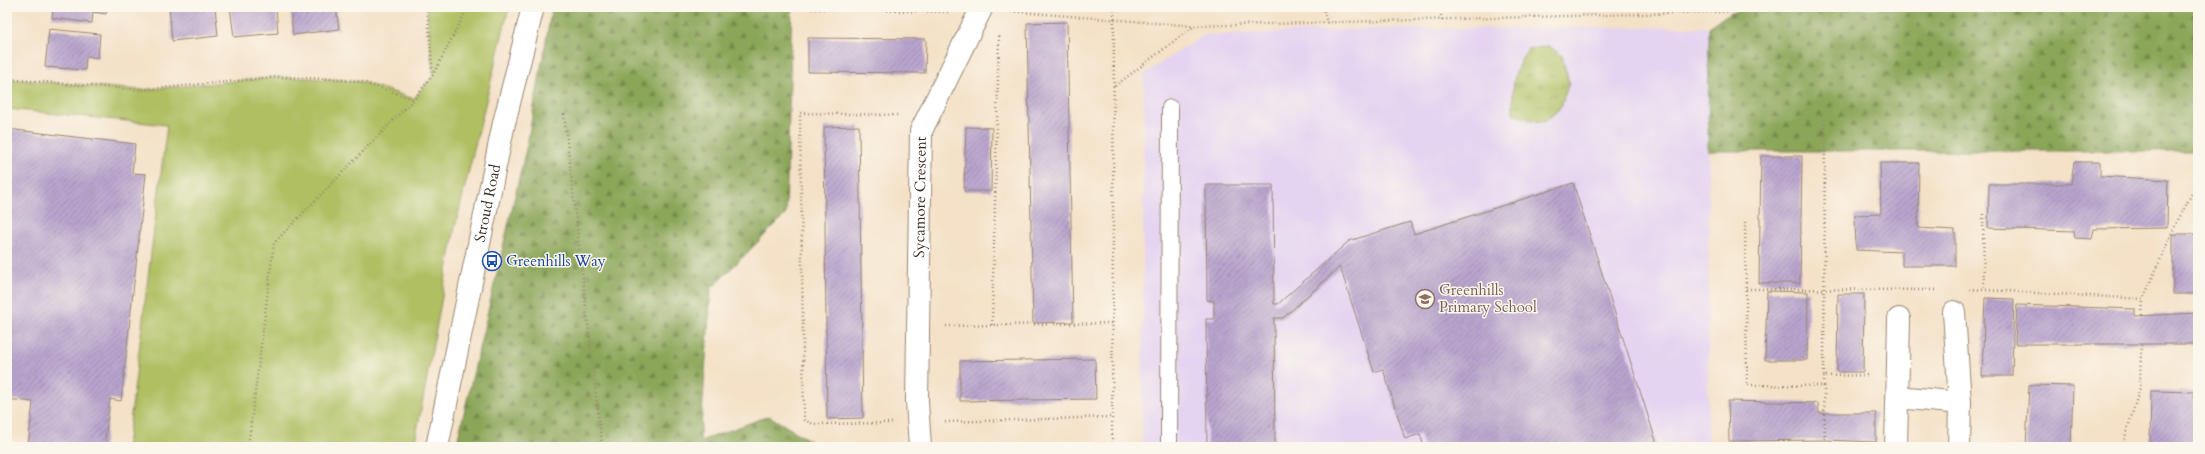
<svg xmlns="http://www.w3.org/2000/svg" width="2205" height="454" font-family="Cardo,serif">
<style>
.built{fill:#e4d3f1}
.grass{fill:#afbf62;stroke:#757440}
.forest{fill:url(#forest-firs);stroke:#63683b}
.park{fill:url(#park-tufts);stroke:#757440}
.building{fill:url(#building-hatch)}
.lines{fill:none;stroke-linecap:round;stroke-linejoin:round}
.lane-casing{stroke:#988672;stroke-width:18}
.street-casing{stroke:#988672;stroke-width:24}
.secondary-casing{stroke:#988672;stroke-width:24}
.path{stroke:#988672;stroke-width:2.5;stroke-dasharray:1 3;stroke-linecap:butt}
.lane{stroke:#fff;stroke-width:16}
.street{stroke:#fff;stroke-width:22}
.secondary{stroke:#fff;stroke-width:22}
.labels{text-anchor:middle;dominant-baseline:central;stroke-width:3;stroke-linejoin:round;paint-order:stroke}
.street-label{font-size:15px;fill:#3b2a1e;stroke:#fbf7ec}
.transit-label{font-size:15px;fill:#164399;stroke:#fbf7ec;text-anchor:start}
.education-label{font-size:15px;fill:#785e54;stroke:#fbf7ec;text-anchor:start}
</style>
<defs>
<pattern id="forest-firs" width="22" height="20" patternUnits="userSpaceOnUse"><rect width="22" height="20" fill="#8ba658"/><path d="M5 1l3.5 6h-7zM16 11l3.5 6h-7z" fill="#738748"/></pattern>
<pattern id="park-tufts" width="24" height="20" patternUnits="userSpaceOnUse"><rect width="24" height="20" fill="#afbf62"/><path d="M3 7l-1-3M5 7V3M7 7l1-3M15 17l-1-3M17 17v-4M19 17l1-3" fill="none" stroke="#909b50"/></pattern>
<pattern id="building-hatch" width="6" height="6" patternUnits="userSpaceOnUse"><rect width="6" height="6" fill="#b9a5ce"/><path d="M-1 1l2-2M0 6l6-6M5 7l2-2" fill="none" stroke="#9887a7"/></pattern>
</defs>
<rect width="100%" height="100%" fill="#fbf7ec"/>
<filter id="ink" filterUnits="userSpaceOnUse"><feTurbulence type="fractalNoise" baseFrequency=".025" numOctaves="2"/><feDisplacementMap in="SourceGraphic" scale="8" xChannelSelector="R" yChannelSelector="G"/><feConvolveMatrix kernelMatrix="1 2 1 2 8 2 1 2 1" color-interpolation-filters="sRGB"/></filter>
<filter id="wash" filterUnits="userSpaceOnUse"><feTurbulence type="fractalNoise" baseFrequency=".012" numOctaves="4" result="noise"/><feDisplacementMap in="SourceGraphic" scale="16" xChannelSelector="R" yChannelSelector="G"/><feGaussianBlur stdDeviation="0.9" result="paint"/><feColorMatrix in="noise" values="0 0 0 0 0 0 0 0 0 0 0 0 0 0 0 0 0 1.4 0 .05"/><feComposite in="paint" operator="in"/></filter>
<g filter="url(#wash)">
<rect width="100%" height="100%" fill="#f4e1c7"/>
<path class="built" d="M1709,27L1708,447H1142L1144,74L1204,35L1370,29Z"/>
<path class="grass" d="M427,7H509L455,227L414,447H127L167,125L7,109V79L141,90L279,77L333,79L362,82L414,99L433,75Z"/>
<path class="forest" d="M552,7H792L786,214L711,289L700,441L769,416L809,440V447H456L527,145Z
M1925,7H2198V151H1708L1709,27L1731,12Z"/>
<path class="park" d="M1549,46L1562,56L1569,83L1560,108L1545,122L1529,120L1513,113C1513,85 1512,73 1528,49Z"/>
<g id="blocks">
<path class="building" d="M53,7H107L106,14L93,12L92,23L52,18Z
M169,7H215L218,36L172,41Z
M230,7H276L278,33L234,37Z
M290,7H336L339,29L293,35Z
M1067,22L1073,322L1033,323L1027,23Z
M49,29L100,34L98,58L86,56L85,70L45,67Z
M808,38L926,39L925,73L808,72Z
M859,126L863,418L827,419L824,127Z
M966,127L992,128L991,191H964Z
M7,129L135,144L132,173L146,174L121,401L110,399L104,447H28L33,402L7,399Z
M1761,156H1802L1800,283H1759Z
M2074,162H2100V176L2168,180L2167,228L2094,229L2092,239L2075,238L2074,231L1988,228L1989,184H2071Z
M1880,163H1919L1918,228L1955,230V266H1902V252L1856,250L1855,215L1881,214Z
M1573,183L1658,447H1424L1420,434L1405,439L1383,369L1374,372L1340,267L1283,318H1274L1275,447H1207L1206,319H1214V301L1207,300L1206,185H1273L1274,304H1278L1349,241L1410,222L1414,234Z
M2173,234H2198V294H2173Z
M1767,291L1808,292L1807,360H1765Z
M1838,294H1864L1863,372H1837Z
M1985,298L2014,299L2012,376H1982Z
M2017,305L2135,309V316L2198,313V344H2015Z
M1095,359L1096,399L960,401V361Z
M2029,385L2073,386L2071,447H2026Z
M2151,391L2194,392L2196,447H2150Z
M1728,401L1818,403L1819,413H1876V442L1825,440L1729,441Z"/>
</g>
</g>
<g filter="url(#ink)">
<use href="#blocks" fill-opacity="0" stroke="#988672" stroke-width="1"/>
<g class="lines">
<defs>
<path id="lane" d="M1169,447L1170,108"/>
<g id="street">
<path d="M1954,312L1960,403"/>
<path d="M1898,397L1960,403L1959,447"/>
<path id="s1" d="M920,447L917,401L921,131L982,7"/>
<path d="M1896,447L1899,319"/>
</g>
<g id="secondary">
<path id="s2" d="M437,447L504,123L533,7"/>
</g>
</defs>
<use href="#lane" class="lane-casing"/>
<use href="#street" class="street-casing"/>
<use href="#secondary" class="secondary-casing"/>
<path class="path" d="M427,7L433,75
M1323,7L1327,23
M1441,7V20
M811,9L949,12
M1007,11L1194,26L1902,7
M7,79L141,90L279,77L333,79L362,82L414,99
M1115,86L1194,26
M564,114L602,447
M1983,214L1984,290
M1745,222L1747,385L1824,386V376L1870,375
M1746,289L1938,290
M1970,289L2143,299L2175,226L2198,182
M2142,315L2143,299
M992,325L999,36
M946,326L1113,323
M1824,376L1825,116
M1824,386L1825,447
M945,422L1112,417
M892,423L814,424L804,420L800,113L898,115
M248,447L274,243L414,99L433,75L468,7
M1112,447L1114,7
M2122,447L2140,388L2141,344"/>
<use href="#lane" class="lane"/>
<use href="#street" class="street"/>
<use href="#secondary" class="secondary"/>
</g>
</g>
<defs>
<symbol id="bus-ring" viewBox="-11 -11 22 22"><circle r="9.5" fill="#fbf7ec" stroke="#1a4fb4" stroke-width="1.5"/><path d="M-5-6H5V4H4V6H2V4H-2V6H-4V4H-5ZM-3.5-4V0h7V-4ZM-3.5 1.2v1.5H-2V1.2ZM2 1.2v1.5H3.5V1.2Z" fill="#1a4fb4"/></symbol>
<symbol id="school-ring" viewBox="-11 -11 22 22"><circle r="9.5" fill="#fbf7ec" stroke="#8d6e63" stroke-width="1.5"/><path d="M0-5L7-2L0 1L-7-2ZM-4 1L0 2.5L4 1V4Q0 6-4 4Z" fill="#8d6e63"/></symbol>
</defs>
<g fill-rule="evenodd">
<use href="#bus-ring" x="481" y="250" width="22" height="22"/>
<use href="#school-ring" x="1414" y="288" width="22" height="22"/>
</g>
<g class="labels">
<g class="street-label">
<text stroke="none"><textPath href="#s1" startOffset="250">Sycamore Crescent</textPath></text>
<text stroke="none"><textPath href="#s2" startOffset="249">Stroud Road</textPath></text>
</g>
<g class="transit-label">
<text x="506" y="261">Greenhills Way</text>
</g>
<g class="education-label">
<text x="1439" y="290">Greenhills<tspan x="1439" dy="17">Primary School</tspan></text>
</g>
</g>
<rect width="2205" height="454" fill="none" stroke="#fbf7ec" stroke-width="24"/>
</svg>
